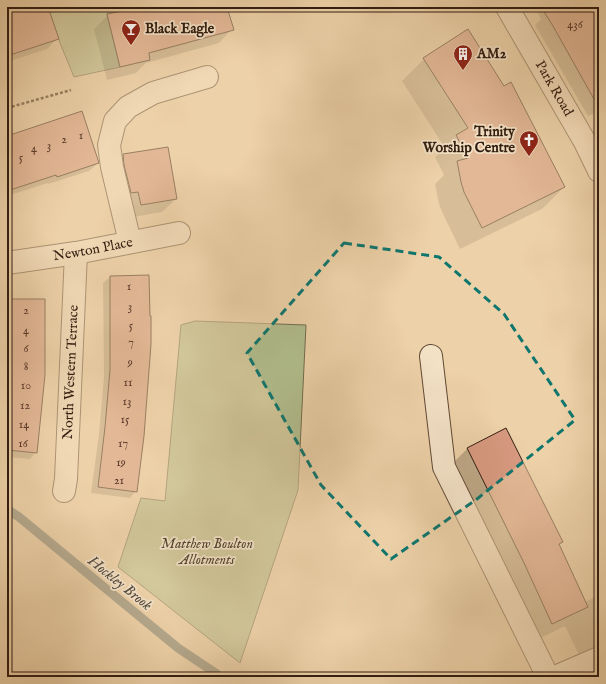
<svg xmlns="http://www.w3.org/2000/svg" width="606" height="684" font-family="'IM FELL English',serif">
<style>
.green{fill:#b1bd8d;stroke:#726d4e}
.shadow{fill:#0003}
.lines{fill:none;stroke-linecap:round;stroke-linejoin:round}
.stream{stroke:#717870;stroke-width:9}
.building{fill:#d89a81;stroke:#321d10}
.minor-casing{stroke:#614a36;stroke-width:24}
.path{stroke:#321d10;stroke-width:2.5;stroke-dasharray:3 2;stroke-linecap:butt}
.minor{stroke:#f3e1c6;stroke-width:22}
.marked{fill:none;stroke:#0f766e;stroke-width:3;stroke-dasharray:8 5;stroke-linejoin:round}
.labels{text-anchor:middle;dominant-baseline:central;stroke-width:3.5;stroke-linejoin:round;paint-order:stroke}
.number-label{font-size:12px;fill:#5c3c2c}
.poi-label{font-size:14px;font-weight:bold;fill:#321d10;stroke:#f3e1c6;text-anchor:start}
.street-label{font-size:14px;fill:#321d10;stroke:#f3e1c6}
.park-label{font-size:14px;font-style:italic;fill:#52452f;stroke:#f3e1c6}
.water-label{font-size:15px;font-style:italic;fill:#524b40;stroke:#f3e1c6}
</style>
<rect width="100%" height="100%" fill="#edd1a8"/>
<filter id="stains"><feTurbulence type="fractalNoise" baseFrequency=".005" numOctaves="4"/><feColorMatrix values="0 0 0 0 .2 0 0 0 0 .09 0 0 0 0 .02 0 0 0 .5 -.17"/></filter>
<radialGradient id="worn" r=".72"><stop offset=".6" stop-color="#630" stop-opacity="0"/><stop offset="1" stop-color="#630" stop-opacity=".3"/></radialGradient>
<path class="green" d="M48,7H121L122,11L107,15L120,67L74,77L60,43Z
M195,321L306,325L298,490L240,663L118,567L141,498L165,501L181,325Z"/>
<path class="shadow" d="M7,7H47L57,39L47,49L7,62Z
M105,7H226L232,29L219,43L146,63L136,73L107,80L94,29L107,16Z
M535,7H599V112L588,116L535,25L541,19Z
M468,31L504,87L564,187L542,209L460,249L443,214L439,204L435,184L444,175L435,157L445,148L402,81L424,59Z
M7,137L98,163L89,171L48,184V183L7,196Z
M123,155L176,199L162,212L128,218L110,168Z
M148,276L136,491L130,498L91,493L99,434L104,377L103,283L110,277Z
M7,300L36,452L30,459L7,457Z
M467,449L558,545L585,602L599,595V646L579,655L565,626L534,641L450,466Z"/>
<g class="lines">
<path class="stream" d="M7,509L19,517L178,648L217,674"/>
</g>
<path class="building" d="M7,7H48L59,39L7,56Z
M121,7H227L234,30L149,53L150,60L120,67L107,14L122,11Z
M541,7H599V108L553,26Z
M468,29L504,86L511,82L565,187L482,228L464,192L461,182L457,161L468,158L456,135L468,128L423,58Z
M82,111L99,163L57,177L56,175L7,191V136Z
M168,147L177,199L141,205L138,192L131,193L124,165L123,154Z
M149,275L150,316H151V344L144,436L137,492L98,487L105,427L110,370V276Z
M7,299H45V375L37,453L7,450Z
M506,428L563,542L559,544L588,607L552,624L524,563L467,448Z"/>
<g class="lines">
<defs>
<g id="minor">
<path id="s1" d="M507,7L585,142L599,171"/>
<path d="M130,242L112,167L109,145L115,121L128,107L153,93L207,77"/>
<path id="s2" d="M7,263L76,253L179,233"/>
<path d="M431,356L444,467L548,677"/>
<path id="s3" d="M64,491L66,479L76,253"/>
<path d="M555,677L599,658"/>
</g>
</defs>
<use href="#minor" class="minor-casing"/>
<path class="path" d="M7,108L71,90"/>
<use href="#minor" class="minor"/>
</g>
<path d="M0 0H606V684H0ZM344,243L439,257L504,314L575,420L477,499L391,559L321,485L247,353Z" fill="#edd1a8" fill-opacity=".55" fill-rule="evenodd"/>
<path class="marked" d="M344,243L439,257L504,314L575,420L477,499L391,559L321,485L247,353Z"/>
<defs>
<symbol id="bar-pin" viewBox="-11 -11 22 30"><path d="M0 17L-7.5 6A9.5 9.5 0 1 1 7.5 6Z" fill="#8f2418" stroke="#f3e1c6"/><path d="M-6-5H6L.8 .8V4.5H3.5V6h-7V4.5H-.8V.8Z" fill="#fff"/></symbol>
<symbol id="building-pin" viewBox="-11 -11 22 30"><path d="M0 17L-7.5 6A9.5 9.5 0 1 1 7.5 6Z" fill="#8f2418" stroke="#f3e1c6"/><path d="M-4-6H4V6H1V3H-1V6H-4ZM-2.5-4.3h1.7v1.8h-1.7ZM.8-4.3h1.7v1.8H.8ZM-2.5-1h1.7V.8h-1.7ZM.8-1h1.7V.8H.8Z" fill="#fff"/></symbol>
<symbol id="church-pin" viewBox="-11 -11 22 30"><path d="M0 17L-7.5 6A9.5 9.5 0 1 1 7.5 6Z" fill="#8f2418" stroke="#f3e1c6"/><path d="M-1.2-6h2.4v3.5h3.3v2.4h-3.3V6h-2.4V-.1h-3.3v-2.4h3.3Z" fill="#fff"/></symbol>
</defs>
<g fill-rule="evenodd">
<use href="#bar-pin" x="120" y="18" width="22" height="30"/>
<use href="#building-pin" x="452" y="43" width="22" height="30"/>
<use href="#church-pin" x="518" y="129" width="22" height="30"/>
</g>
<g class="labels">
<g class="number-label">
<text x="575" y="24">436</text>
<text x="81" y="135">1</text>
<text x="64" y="139">2</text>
<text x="49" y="145">3</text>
<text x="34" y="148">4</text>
<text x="21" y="157">5</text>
<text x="129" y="286">1</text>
<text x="130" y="306">3</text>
<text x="26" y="310">2</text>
<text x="131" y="325">5</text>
<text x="26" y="330">4</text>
<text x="131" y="342">7</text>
<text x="26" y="348">6</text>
<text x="130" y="362">9</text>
<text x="26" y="366">8</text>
<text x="128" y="382">11</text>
<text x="26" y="385">10</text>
<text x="127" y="401">13</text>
<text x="25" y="405">12</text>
<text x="125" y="419">15</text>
<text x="24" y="424">14</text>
<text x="23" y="443">16</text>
<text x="123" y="443">17</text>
<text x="121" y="462">19</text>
<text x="119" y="480">21</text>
</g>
<g class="poi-label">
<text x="145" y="29">Black Eagle</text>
<text x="477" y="54">AM2</text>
<text x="515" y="132" text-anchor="end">Trinity<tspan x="515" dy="16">Worship Centre</tspan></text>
</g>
<g class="street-label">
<text stroke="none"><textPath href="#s1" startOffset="94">Park Road</textPath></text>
<text stroke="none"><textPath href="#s2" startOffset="87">Newton Place</textPath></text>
<text stroke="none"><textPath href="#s3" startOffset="119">North Western Terrace</textPath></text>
</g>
<g class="park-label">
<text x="207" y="544">Matthew Boulton<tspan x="207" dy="16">Allotments</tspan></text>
</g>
<g class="water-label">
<text transform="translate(120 583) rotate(39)">Hockley Brook</text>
</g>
</g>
<rect width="606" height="684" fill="none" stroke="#edd1a8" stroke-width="24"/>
<rect x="8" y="8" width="590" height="668" fill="none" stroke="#321d10" stroke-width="2"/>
<rect x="12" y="12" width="582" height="660" fill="none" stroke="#321d10"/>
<rect width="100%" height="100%" filter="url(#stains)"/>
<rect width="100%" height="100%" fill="url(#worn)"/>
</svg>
